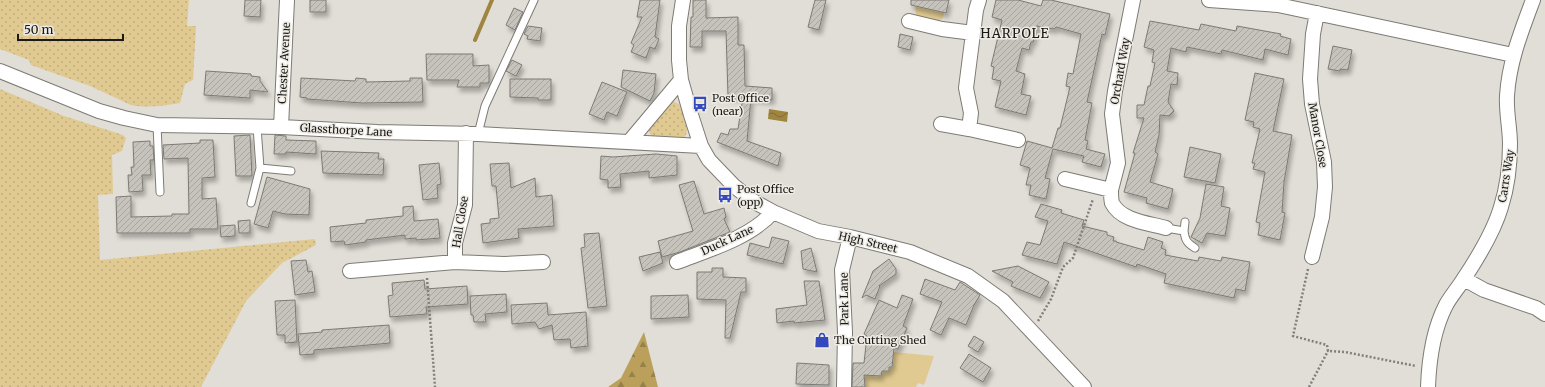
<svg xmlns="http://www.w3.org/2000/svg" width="1545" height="387" font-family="Merriweather,serif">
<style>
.grass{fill:url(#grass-dots)}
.forest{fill:url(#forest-firs)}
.garden{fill:#e0ca91}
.water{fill:url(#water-waves)}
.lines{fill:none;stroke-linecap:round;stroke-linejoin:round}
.stream{stroke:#9f853f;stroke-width:4}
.building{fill:url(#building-hatch);stroke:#7d7a74;filter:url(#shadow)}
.service-casing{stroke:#7e7b75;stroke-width:9}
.minor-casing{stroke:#7e7b75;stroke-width:16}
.path{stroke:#817f7b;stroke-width:2.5;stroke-dasharray:2 2;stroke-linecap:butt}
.service{stroke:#fff;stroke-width:7}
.minor{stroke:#fff;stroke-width:14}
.labels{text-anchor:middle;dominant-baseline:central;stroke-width:3;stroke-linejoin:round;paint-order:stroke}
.street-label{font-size:11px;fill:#1a1917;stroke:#eeebe4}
.poi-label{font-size:11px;fill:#1a1917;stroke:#eeebe4;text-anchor:start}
.quarter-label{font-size:13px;letter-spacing:1px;fill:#1a1917;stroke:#eeebe4}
</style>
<defs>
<pattern id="grass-dots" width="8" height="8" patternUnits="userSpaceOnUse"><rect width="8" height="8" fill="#e0ca91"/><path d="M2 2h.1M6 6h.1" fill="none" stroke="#c0ad7c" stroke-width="1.8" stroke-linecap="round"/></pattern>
<pattern id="forest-firs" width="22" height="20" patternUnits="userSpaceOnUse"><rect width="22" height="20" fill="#baa05a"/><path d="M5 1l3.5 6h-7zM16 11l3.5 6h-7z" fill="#968249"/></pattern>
<pattern id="water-waves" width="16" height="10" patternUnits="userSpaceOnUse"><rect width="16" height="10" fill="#9f853f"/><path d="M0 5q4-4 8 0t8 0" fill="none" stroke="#816c34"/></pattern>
<pattern id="building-hatch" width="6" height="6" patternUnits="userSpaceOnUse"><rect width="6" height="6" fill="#c6c3bc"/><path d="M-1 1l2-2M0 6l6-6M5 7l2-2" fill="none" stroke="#aaa7a1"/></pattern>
<filter id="shadow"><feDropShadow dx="2.5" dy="4.5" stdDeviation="2" flood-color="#0004"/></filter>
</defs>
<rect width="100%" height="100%" fill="#e1ded7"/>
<path class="grass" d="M0,0H189L187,26H196L193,80L185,84L180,103C164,106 147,108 131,105L90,86L31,65L29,60L0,49Z
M0,89L64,116L123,135L126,138L122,151L112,155L113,194L98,195L100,260L315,239L316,245L282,263L246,301L201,387H0Z
M672,101L679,104C684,113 691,130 684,138L652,137L649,132L650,126Z"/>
<path class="forest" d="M644,332L658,387H608L621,378Z"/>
<path class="garden" d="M915,0L944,12L943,18L936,23L916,17Z
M894,352L934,356L924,385L918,383L916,387H865L864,375L881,376L882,371L892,367Z"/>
<path class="water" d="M769,109L788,112L787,122L768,119Z"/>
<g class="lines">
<path class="stream" d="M475,40L492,0"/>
</g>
<path class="building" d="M245,0H261L260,17L244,16Z
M310,0H326V12H310Z
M640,0H660L655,37L659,39L655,49L650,47L646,58L631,52L634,45L631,43L642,17H637Z
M693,0H706V18L738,17V45H744L745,86L772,88V100L751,98L747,141L781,153L778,166L717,142L721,133L728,135L730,129H738L743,97L728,96L726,31H702V47H690L691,17H693Z
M815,0H826L819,30L808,27Z
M911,0H949L946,13L911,5Z
M996,0H1018L1041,6L1043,0H1051L1110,14L1105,35L1102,34L1087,102L1092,103L1085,140L1088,141L1086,149L1105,154L1101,167L1082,162L1084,156L1053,149L1045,178L1050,179L1046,199L1029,195L1031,185H1026L1030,168L1020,165L1027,141L1052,148L1058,128H1060L1070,87L1066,86L1068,73L1073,74L1081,34L1056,27L1054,29L1037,26L1033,42H1031L1029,50L1022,48L1016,71L1025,74L1021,94L1031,96L1026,115L995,107L1001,81L992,79L994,67L991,66L1002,20L992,17Z
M514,8L523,12L515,30L506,25Z
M1150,21L1199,30L1201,24L1236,31L1237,26L1281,34L1280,36L1291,39L1288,55L1265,49L1263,60L1222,50L1221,54L1187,47L1186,52L1171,48L1167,71L1178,73L1177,85L1171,84L1168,102L1174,111L1169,116L1160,115L1159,135L1155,152L1158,154L1150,182L1173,189L1168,209L1146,203L1147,198L1124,192L1135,153H1133L1144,118H1137V105H1144L1148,86H1150L1155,63L1152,62L1154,50L1144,47Z
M528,26L542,28L540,41L527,39L528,36L524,34Z
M900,34L913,37L910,50L898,47Z
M1333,46L1352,50L1348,70L1340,69V71L1328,69Z
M426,54H473V66L489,65V83H480V87H457L459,80H427Z
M512,60L522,65L516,76L506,71Z
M623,70L656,74L654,93L650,101L621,87Z
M206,71L251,74V76L260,77V81L268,92L250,90V98L204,95Z
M1255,73L1284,79L1273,131L1292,135L1284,182L1282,212L1285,213L1280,240L1258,235L1260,223L1256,222L1265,172L1253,169L1255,163H1252L1260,129L1253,127L1254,122L1245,120Z
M301,78L355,81L356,78L366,79V82L410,81V78H422L423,102L362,103L307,99V98L300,97Z
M510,79H551V100H538V98L510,97Z
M602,82L627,92L617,116L607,112L604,120L589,114Z
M250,135L252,176H236L234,136Z
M275,135L286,136V140L316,141V154L286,152V154H274Z
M200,140H213L215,177L202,178V199L216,198L218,229H190V233H117L116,197L131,196V217L172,216V214H189L188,158L164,159L163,145L200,143Z
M150,141V146H153L154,160H150L151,175H142L143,191L129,192L128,175H132L131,167H134L133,142Z
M1190,147L1221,154L1215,183L1184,177Z
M321,151L379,153L378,159H384L383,175L323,173Z
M656,154L677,156V175L649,178V171L620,174L621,187L608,188V180L600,179L601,156L613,157Z
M439,163L441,184L437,185L438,198L423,200L419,165Z
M509,163L511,188L535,178L536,197L552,195L554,226L518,229L519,238L483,243L481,224L490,223V219L499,218L496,186H492L490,164Z
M267,177L310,189L309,215L285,214L273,211L268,228L254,224Z
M694,181L704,214L724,208L726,217L724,219L730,232L680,252L662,257L658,241L693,231L679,185Z
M1206,184L1224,187L1221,206L1230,208L1225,236L1207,233L1202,243L1191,237L1200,218Z
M1041,204L1062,210L1061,213L1084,220L1082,226L1107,232V235L1114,237L1113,241H1116V242L1144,250L1148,237L1163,242L1161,248L1166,250L1165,255L1198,261L1199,257L1221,261L1222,257L1250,262L1245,291L1236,289L1234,298L1164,283L1166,274L1137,264L1136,267L1064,242L1057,264L1022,255L1027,242L1040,245L1048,221L1035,217Z
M413,206L414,221L438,219L440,238L416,240V238L405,239V235L366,240V242L345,245L344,241L331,242L330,227L366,223V220L403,216V207Z
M250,220V233H239L238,221Z
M235,225V236L221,237L220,226Z
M599,233L607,306L588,308L581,248L585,247L584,234Z
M772,237L789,241L783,264L747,255L750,243L769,248Z
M811,248L817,272L803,269L801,251Z
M660,252L663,263L643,271L639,257Z
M889,259L896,269V274L879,286H880L875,299L866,295L862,298L873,271Z
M306,260L308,272L312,271L315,292L295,295L291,261Z
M1018,266L1049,282L1040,298L1011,286L1013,282L992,271Z
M712,268H723V277L746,278V292H741L730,338H725L726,300L697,299V272H712Z
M925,279L955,290L960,282L980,295L974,305L966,325L949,318L941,335L930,330L942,302L920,294Z
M424,280L425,289L467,286L468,304L426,307L427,314L390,317L388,296L393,295L392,283Z
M804,281H819L825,320L794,323V321L777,323L776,309L807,305Z
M506,294L507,312L485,314L486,322H474L473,315H471L470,296Z
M688,295L689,317L651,319V296Z
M902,295L913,299L903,326L907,328L898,349L894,348L892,367H889V371H882L881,376L864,375L865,387H852L853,363H864L867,336L864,334L879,300L897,308Z
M295,300L297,342L285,343V335H277L275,301Z
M547,303L548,315L586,312L588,346L571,348L570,339L554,340L552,325L539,329L535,322L512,324L511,305Z
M389,325L390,343L314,350V354L300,355L298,334L322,332V330Z
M974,336L984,342L978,352L968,346Z
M969,354L991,368L983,382L960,368Z
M797,363L829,365V385L796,384Z"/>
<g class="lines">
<defs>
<path id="service" d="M157,125L160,192
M478,134L485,106L534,0
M260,168L291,171
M251,203L260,168L257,127
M1166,228L1184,231C1185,240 1187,243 1195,248
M1184,231L1185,222"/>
<path id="minor" d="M683,0L679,26V60L681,80L691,115L701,146L709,160L734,186L753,201L773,212L818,231L850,237L910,252L968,276L1003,301L1084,387
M1209,0L1278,5L1513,55
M909,21L942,29L973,33
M0,71L99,111L124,118L157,125L281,127L377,132L478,134L701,146
M941,124L969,129L1018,140
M281,127L287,0
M969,129L971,113L966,88L976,10L979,0
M629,142L681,80
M1065,179L1111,190C1111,194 1111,199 1112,203C1121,221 1148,223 1166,228
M1111,190L1118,163L1112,114L1115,91L1133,0
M1312,257L1322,217L1325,187L1324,162L1312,104L1310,79L1313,34L1317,13
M455,262V243L465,205L466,133
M677,262C708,250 750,238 773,212
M350,271L455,262L504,264L543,262
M1464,279L1484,290L1536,308L1545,314
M844,387L845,332L842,270L850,237
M1428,387C1429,359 1433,330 1446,305C1451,296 1458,288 1463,280C1477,259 1494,231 1501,207C1507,188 1510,165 1510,144C1510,128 1506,112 1507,96C1509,62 1521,32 1533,0"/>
</defs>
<use href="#service" class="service-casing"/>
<use href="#minor" class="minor-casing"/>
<path class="path" d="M1308,269L1293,336L1327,345L1328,351L1345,352L1416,366
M427,278L435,387
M1038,321L1051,299L1063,267L1073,258L1093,199
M1309,387L1328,351"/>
<use href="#service" class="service"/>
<use href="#minor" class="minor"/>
</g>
<defs>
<symbol id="bus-bare" viewBox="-9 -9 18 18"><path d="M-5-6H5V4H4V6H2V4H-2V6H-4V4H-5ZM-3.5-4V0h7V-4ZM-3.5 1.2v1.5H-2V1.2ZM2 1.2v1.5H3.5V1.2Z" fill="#344abc" stroke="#eeebe4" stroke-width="2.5" paint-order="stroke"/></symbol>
<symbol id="shop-bare" viewBox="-9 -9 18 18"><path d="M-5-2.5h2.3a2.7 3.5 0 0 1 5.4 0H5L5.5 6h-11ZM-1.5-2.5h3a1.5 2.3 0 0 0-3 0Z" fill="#344abc" stroke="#eeebe4" stroke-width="2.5" paint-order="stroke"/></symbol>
</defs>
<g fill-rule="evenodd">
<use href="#bus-bare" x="689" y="93" width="22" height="22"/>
<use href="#bus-bare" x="714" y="184" width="22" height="22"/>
<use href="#shop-bare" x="811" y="329" width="22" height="22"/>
</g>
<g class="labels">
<g class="street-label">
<text transform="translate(284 63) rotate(-87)">Chester Avenue</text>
<text transform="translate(1120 71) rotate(-80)">Orchard Way</text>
<text transform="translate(346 130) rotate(3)">Glassthorpe Lane</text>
<text transform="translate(1318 135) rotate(80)">Manor Close</text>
<text transform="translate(1506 176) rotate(-81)">Carrs Way</text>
<text transform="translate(460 222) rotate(-81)">Hall Close</text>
<text transform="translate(727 240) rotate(-25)">Duck Lane</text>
<text transform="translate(868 242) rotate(13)">High Street</text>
<text transform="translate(844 299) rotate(-91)">Park Lane</text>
</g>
<g class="poi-label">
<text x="712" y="98">Post Office<tspan x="712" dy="13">(near)</tspan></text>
<text x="737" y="189">Post Office<tspan x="737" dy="13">(opp)</tspan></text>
<text x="834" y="340">The Cutting Shed</text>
</g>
<g class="quarter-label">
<text x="1015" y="33">HARPOLE</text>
</g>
</g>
<path d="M18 34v6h105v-6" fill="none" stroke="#1a1917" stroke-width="2"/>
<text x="24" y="34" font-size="12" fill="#1a1917" stroke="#eeebe4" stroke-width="3" paint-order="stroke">50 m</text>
</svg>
